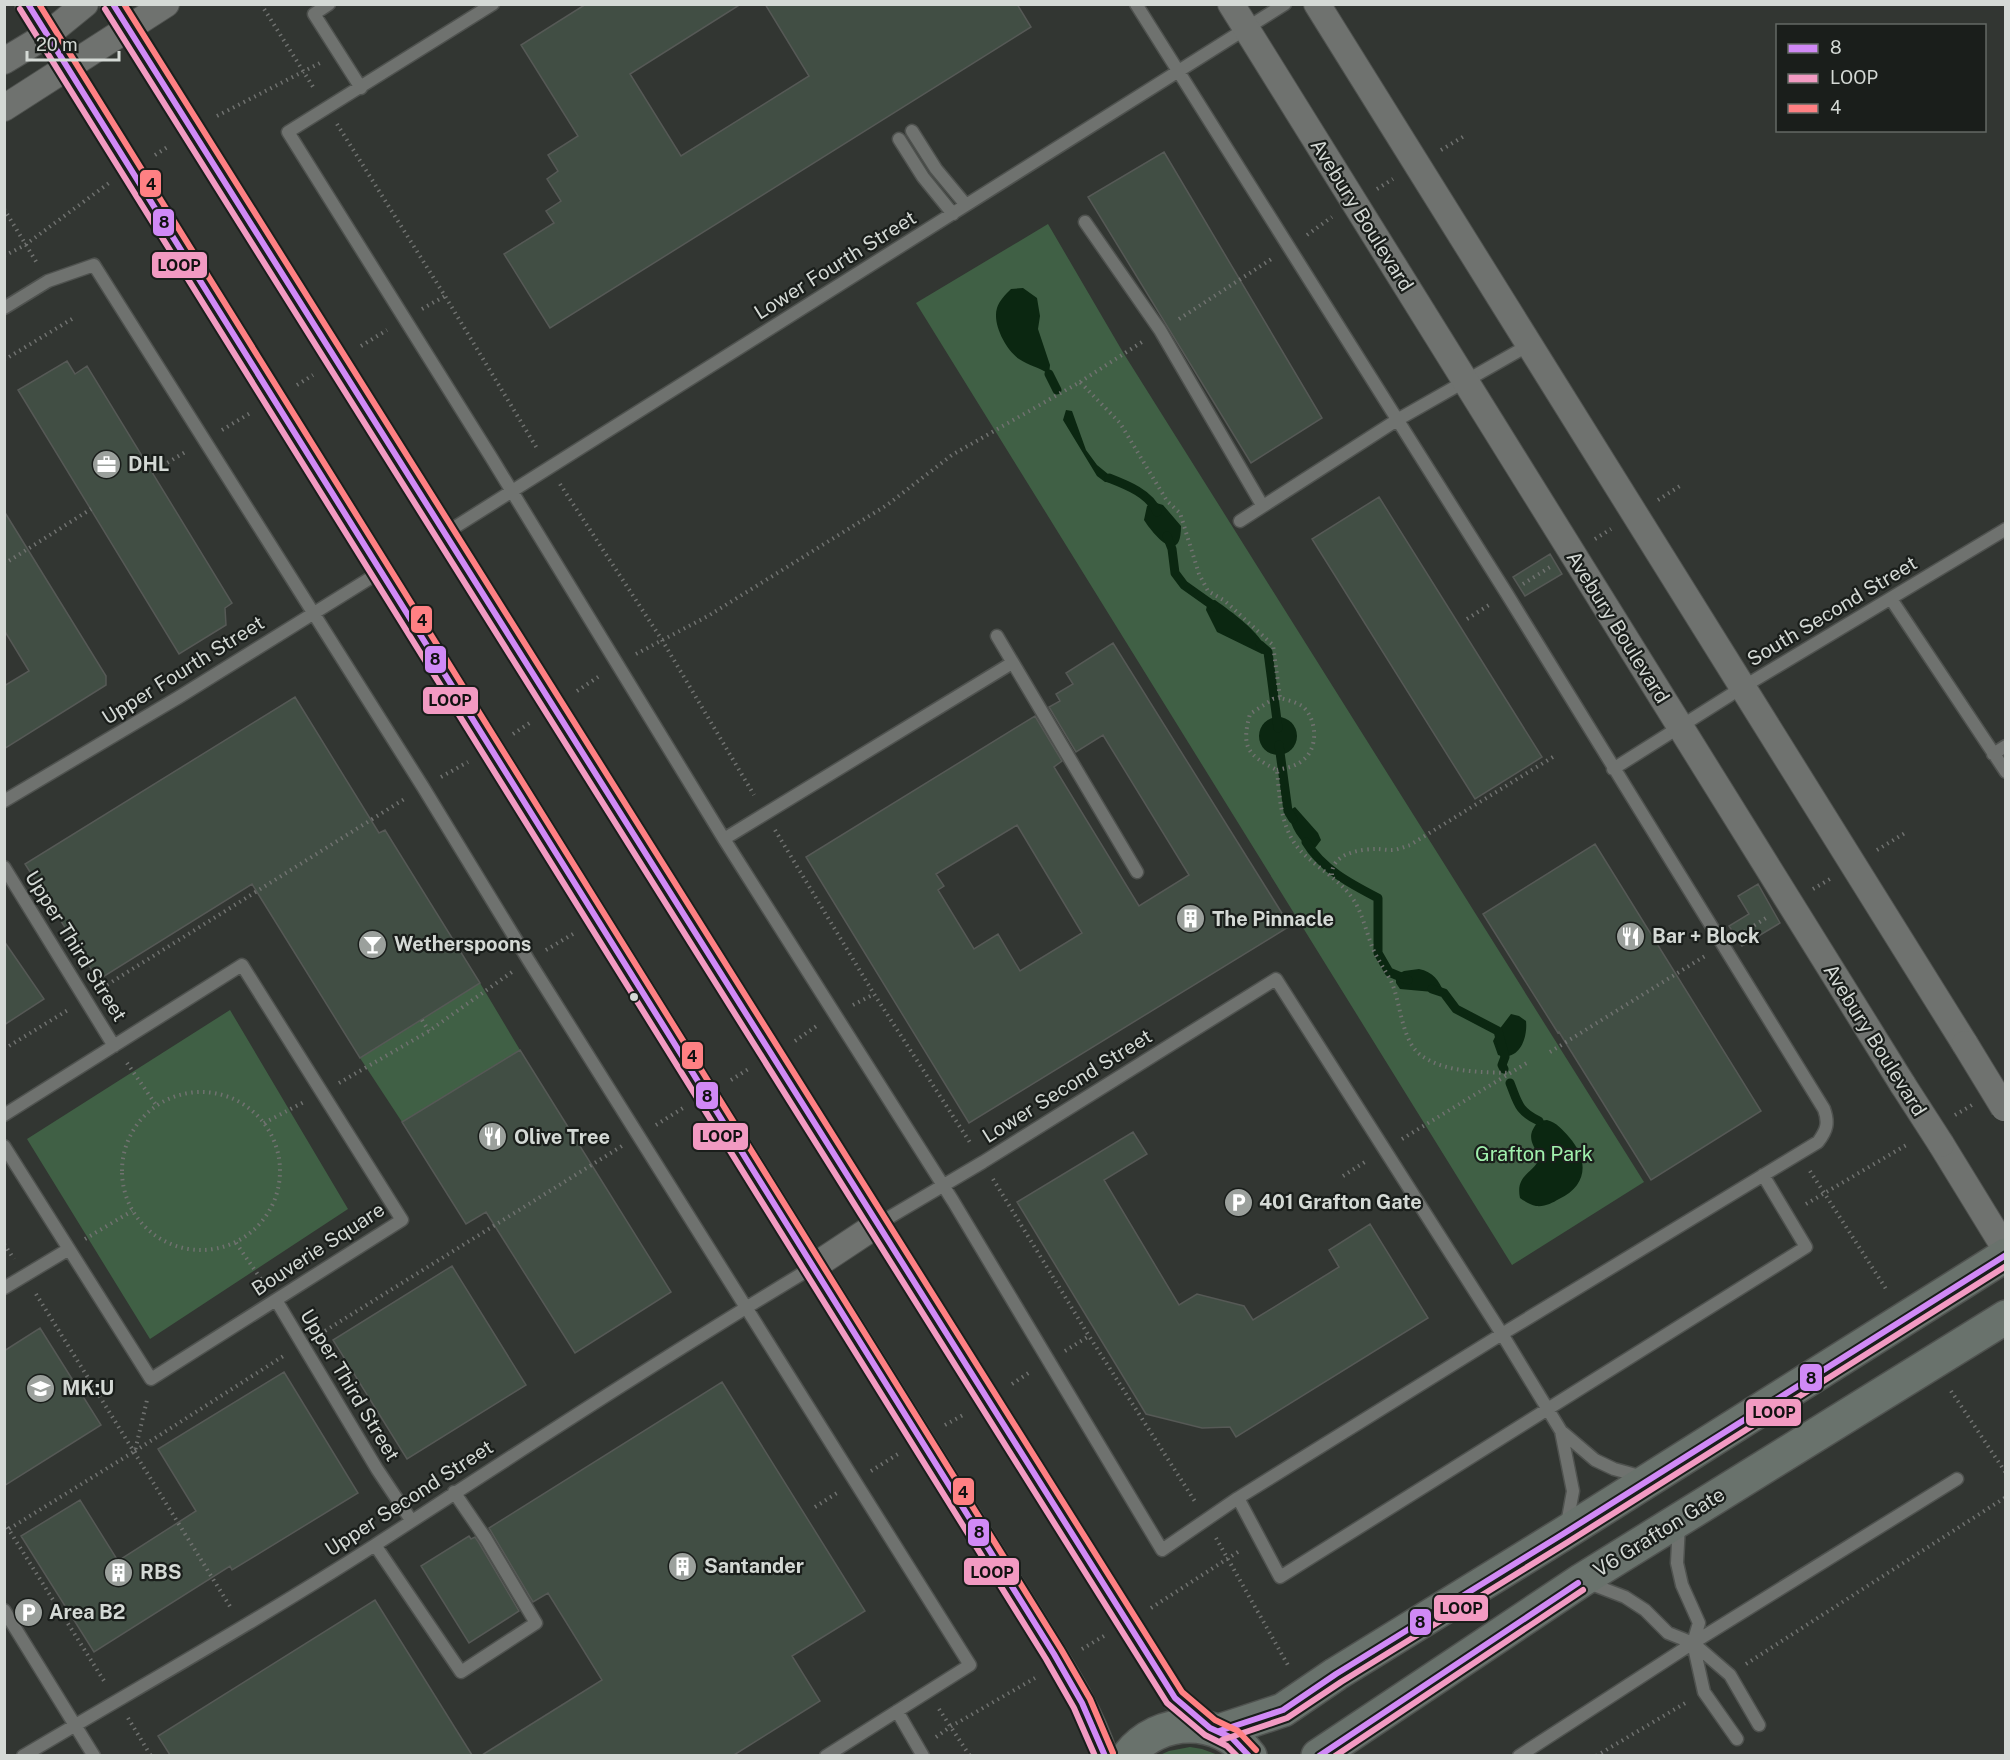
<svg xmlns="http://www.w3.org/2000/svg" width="2010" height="1760" font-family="'Public Sans',sans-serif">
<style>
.green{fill:#406045}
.water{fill:#0b2711}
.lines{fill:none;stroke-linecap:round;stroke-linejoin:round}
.stream{stroke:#0b2711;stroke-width:9}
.building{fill:#414e44;stroke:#565956;stroke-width:1.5;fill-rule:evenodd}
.lane-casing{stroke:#4f524f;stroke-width:15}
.street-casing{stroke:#4f524f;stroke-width:28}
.secondary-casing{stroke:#4f524f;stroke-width:36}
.path{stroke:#707270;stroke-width:4;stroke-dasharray:1.5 4.5;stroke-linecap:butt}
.lane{stroke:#6f726f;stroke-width:12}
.street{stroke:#6f726f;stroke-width:26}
.secondary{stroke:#69726c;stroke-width:33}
.street-bridge-casing{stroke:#4f524f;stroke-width:28;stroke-linecap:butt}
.street-bridge{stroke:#6f726f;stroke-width:26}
.bus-1-casing{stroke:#1a1e1b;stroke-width:10}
.bus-2-casing{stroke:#1a1e1b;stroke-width:10}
.bus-3-casing{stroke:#1a1e1b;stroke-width:10}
.bus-1{stroke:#d089f6;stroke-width:6}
.bus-2{stroke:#f29ac2;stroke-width:6}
.bus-3{stroke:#ff8083;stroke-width:6}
.bus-dot{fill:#d4d9d5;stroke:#1a1e1b;stroke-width:2}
.labels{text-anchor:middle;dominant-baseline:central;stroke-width:4.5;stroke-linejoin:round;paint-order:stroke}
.street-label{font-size:20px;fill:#d4d9d5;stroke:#1a1e1b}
.poi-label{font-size:20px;font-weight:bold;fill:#d4d9d5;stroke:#1a1e1b;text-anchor:start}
.park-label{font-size:20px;fill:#a0f1ad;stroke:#1a1e1b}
.line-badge{stroke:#1a1e1b;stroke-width:2}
.pale-badge-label{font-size:16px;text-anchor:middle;font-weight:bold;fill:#111}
</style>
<rect width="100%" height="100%" fill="#323632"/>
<path class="green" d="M1048,224L1124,354L1644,1182L1512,1265L916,303Z
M480,983L520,1050L402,1122L360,1058Z
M230,1010L348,1209L150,1339L27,1139Z
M1190,1747L1202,1749L1218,1755H1160L1169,1751Z"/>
<path class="water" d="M1023,288L1037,298L1040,316L1038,329L1050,365L1049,374C1039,367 1029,366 1019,359C1006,350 992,324 997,308C999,301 1006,294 1011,289Z
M1066,410L1072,411L1086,450L1097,465L1119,483L1105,482L1097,476L1063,420Z
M1153,502L1163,505L1181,526C1181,566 1155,537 1144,520L1147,506Z
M1215,600C1233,613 1259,631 1268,652L1262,654L1217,632L1206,610L1208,601Z
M1259 736a19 19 0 1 1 38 0a19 19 0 1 1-38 0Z
M1295,807L1318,833L1321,840L1312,852C1299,839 1291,829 1288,811Z
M1419,969C1433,972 1439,980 1444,993L1400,989L1396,983V975L1404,971Z
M1511,1014L1519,1016L1526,1021C1528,1038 1519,1062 1498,1055L1493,1041L1498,1031Z
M1547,1120C1557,1123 1562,1129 1569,1137C1589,1160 1588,1185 1559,1199C1552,1203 1545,1207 1536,1206C1531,1205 1524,1201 1520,1198C1515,1174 1534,1174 1540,1157C1531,1143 1526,1135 1539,1121Z"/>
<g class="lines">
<path class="stream" d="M1049,374L1057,390
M1109,478C1127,485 1150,494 1157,512
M1167,536L1172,549L1175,573L1184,585L1215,607
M1260,645L1268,652L1278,728
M1279,745L1288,811L1293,819
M1306,842C1322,869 1351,884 1378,898V953L1389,972L1408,980
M1432,989L1444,993L1456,1009L1498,1031L1505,1057L1502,1065L1504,1069
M1510,1083C1518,1103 1518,1111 1539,1121"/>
</g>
<path class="building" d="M586,4H741L630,74L681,156L809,76L765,4H1017L1031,27L550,328L504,254L554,223L546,211L561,201L547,179L558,171L548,155L578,136L521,45Z
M1164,152L1322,418L1251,463L1088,197Z
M67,361L75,374L87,366L232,603L225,608L226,625L179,654L18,390Z
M1379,497L1542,757L1475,799L1312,539Z
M4,511L106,676V685L4,749V686L29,671L4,630Z
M1550,554L1562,574L1525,596L1513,577Z
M1113,643L1290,926L969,1123L806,857L1035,716L1062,761L1054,767L1139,906L1189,875L1103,735L1076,752L1049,707L1060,701L1056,694L1073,684L1066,673ZM1017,825L1082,933L1020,971L998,934L974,949L938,890L944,886L936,874Z
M295,697L379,833L385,830L480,983L360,1058L252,884L98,980L25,864Z
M1595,844L1761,1111L1651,1180L1559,1032L1558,1033L1483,914Z
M1758,884L1780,923L1742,946L1729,926L1749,914L1738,896Z
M4,941L44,999L4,1025Z
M520,1050L671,1292L575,1353L486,1212L466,1224L402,1122Z
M1133,1132L1147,1154L1104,1180L1179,1305L1197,1294L1244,1306L1253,1320L1339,1267L1329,1250L1370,1224L1428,1318L1236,1437L1230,1427L1202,1428L1146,1414L1017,1202Z
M452,1266L526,1385L407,1459L333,1340Z
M40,1328L101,1425L4,1486V1351Z
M284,1372L358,1493L232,1570L230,1566L94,1652L21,1536L80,1500L118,1561L196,1511L158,1449Z
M722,1382L865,1611L792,1656L820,1701L734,1755H482L602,1680L548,1593L533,1602L489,1528Z
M469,1536L471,1539L475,1537L479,1543L519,1611L469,1643L421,1566Z
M375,1600L472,1755H170L158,1736Z"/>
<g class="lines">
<defs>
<path id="lane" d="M329,4L314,14L361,88
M493,4L288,132L491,457L724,839L953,1201L1162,1550L1238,1498L1502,1334L1818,1142C1827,1130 1829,1123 1824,1109L1507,594L1136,4
M912,131L936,169L966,205
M899,139L923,177L953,214
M1085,222L1160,330L1262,505
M4,308L48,281L94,265L423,787L529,961L970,1665L826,1756
M1240,521L1397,420L1529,345
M444,534L1285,4
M1891,599L2006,772
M997,636L1137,872
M1993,754L2006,746
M1613,769L1743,687L2006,529
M4,801L179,697L380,572
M724,839L1012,663
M4,867L114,1046
M4,1115L242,965L402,1220L151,1379L4,1146
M878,1224L983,1162L1276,979L1502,1334L1561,1431L1573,1491L1567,1524
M4,1288L69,1249
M276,1300L377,1469L411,1520
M1561,1431L1595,1460L1614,1469L1643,1477
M1238,1498L1280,1577L1806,1247L1763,1175
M1679,1524L1677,1563L1682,1585L1699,1623L1693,1643L1704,1692L1737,1739
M375,1545L461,1672L536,1623L486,1539L454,1492
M1586,1582L1625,1597L1645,1610L1668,1633L1693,1643L1730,1675L1759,1725
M4,1610L94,1756
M897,1711L923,1756
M23,1756C141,1686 260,1619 375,1545C520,1451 665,1356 813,1267
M1519,1756L1693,1643L1957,1479"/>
<path id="street" d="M28,4L1034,1622C1060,1665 1089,1707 1105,1756
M113,4L1175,1698L1210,1728
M1231,4L1903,1085
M1317,4L1965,1044
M4,61L47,35L85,4
M4,108L166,4
M1941,1144L2006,1250
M813,1267L878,1224"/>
<path id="secondary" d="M1219,1731L1283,1710L1336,1674L1563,1534L2006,1255
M1128,1756C1159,1716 1220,1716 1250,1756
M1318,1756L1582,1580L2006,1317"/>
</defs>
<use href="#lane" class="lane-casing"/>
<use href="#street" class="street-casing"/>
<use href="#secondary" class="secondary-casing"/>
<path class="path" d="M261,4L315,90
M217,116L320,63
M337,124L445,296L538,450
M1441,150L1466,135
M155,155L169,146
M1377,189L1393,179
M4,209L37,263
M1307,235L1332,217
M4,256L25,245L109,183
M422,309L445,296
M1179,319L1273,258
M361,346L387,330
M4,360L72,319
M1080,382L1142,342
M297,385L313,375
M222,430L252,412
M152,472L187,451
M560,484L662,640L754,795
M1658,500L1683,484
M1595,539L1611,529
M4,564L91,509
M1523,584L1550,567
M1467,619L1489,605
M636,654L708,616L887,505L952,455L1080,382L1120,423L1167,501L1180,513L1199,574L1208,591L1225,601L1273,645L1280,698C1287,700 1296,702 1302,706C1317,718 1319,748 1303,760C1295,767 1286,768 1277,770
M577,691L601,675
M1280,698L1273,699L1250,714C1241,747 1247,755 1277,770C1280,802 1281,836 1308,858C1324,872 1343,883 1355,902C1363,916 1367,934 1373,949C1378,960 1385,970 1391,981C1401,1002 1401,1042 1422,1056C1446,1073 1483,1072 1511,1073
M513,734L531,722
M441,777L468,762
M775,830L874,994L971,1144
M1877,850L1905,833
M1332,875C1331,854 1359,849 1377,849C1381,849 1386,850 1391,850C1397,850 1404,847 1410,845L1553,757
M1813,889L1830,879
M1739,935L1766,918
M546,950L573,934
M102,988L406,798
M853,1005L874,994
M422,1020L429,1031
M795,1041L818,1025
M4,1049L68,1010
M1550,1052L1705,956
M127,1063L156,1105
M731,1080L750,1068
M339,1083L429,1031L512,972
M122 1171a79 79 0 1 1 158 0a79 79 0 1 1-158 0Z
M1955,1115L1972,1105
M264,1123L304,1102
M656,1125L683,1108
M1402,1139L1530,1061
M1810,1171L1888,1292
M1343,1176L1368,1160
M993,1179L1089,1336L1196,1503
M1806,1204L1908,1144
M85,1239L132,1211
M236,1243L263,1282
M4,1244L14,1259
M36,1294L231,1608
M320,1334L622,1146
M1065,1351L1089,1336
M1012,1384L1030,1372
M1951,1391L2006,1473
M945,1425L965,1414
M135,1451L285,1355
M871,1471L898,1454
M815,1507L837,1493
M4,1522L106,1684
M4,1532L135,1451L147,1400
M1216,1538L1289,1667
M1151,1608L1241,1550
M1082,1649L1104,1636
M1746,1664L2006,1497
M939,1709L970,1756
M128,1718L151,1756
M936,1737L950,1727L1035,1678
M1596,1756L1687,1702"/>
<use href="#lane" class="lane"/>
<use href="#street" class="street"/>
<use href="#secondary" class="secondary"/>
<defs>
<path id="street-bridge" d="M1965,1044L2004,1108
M1903,1085L1941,1144"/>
</defs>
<use href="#street-bridge" class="street-bridge-casing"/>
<use href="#street-bridge" class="street-bridge"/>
<defs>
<path id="bus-1" d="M28,4L1054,1654L1082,1703L1105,1756
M113,4L1175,1698L1210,1728L1232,1738L1249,1756
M1219,1731L1283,1710L1336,1674L1563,1534L2006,1255
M1319,1756L1578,1583"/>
<path id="bus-2" d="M20,9L1046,1659L1074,1708L1095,1756
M105,9L1167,1703L1205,1735L1227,1746L1237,1756
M1222,1740L1287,1718L1341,1682L1568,1542L2006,1266
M1335,1756L1583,1590"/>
<path id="bus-3" d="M39,4L1061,1649L1090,1699L1113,1753
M124,4L1182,1692L1215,1720L1238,1731L1256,1750"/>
</defs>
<use href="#bus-1" class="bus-1-casing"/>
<use href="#bus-2" class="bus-2-casing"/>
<use href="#bus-3" class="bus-3-casing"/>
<use href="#bus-1" class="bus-1"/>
<use href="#bus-2" class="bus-2"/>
<use href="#bus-3" class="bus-3"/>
</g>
<defs>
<symbol id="office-disc" viewBox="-11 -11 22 22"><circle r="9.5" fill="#9ba09c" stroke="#1a1e1b"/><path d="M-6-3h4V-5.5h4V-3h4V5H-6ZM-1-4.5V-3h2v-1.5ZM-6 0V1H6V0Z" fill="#fff"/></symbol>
<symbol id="building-disc" viewBox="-11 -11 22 22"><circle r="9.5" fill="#9ba09c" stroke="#1a1e1b"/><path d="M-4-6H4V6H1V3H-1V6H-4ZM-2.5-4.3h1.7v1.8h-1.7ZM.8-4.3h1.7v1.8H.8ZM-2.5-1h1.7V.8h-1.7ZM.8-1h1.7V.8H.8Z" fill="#fff"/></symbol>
<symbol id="restaurant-disc" viewBox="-11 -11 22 22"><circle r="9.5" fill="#9ba09c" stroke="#1a1e1b"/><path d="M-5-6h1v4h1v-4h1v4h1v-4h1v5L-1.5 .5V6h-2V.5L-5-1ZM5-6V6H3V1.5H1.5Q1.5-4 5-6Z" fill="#fff"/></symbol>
<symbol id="bar-disc" viewBox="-11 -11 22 22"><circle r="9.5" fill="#9ba09c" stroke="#1a1e1b"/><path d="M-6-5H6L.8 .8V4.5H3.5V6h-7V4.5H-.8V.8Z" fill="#fff"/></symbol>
<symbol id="parking-disc" viewBox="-11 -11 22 22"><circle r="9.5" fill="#9ba09c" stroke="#1a1e1b"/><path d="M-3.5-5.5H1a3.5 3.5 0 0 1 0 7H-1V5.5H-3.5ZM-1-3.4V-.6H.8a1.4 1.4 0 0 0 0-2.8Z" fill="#fff"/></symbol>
<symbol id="university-disc" viewBox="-11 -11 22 22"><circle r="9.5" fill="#9ba09c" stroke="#1a1e1b"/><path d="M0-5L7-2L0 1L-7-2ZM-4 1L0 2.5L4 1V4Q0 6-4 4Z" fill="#fff"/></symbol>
</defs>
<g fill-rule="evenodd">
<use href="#office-disc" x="90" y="448" width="33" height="33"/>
<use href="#building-disc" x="1174" y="902" width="33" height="33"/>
<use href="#restaurant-disc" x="1614" y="920" width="33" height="33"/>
<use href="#bar-disc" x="356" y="928" width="33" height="33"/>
<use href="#restaurant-disc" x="476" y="1120" width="33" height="33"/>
<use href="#parking-disc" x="1222" y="1186" width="33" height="33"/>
<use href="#university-disc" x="24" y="1372" width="33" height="33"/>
<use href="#building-disc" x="666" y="1550" width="33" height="33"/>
<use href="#building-disc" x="102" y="1556" width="33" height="33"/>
<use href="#parking-disc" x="12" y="1596" width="33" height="33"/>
</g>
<circle class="bus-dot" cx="634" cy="997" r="5"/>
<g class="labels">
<g class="street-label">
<text transform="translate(1362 215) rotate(58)">Avebury Boulevard</text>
<text transform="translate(835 265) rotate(-32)">Lower Fourth Street</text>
<text transform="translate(1832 611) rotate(-31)">South Second Street</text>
<text transform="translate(1618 627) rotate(58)">Avebury Boulevard</text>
<text transform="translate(183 670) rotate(-32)">Upper Fourth Street</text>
<text transform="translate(76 946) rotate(58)">Upper Third Street</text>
<text transform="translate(1875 1040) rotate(58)">Avebury Boulevard</text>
<text transform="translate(1067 1086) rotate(-32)">Lower Second Street</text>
<text transform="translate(318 1249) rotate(-33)">Bouverie Square</text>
<text transform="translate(350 1385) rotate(59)">Upper Third Street</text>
<text transform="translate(409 1498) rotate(-33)">Upper Second Street</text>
<text transform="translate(1659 1532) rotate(-32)">V6 Grafton Gate</text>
</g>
<g class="poi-label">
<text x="128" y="464">DHL</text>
<text x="1212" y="919">The Pinnacle</text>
<text x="1652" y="936">Bar + Block</text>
<text x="394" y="944">Wetherspoons</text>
<text x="514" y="1137">Olive Tree</text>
<text x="1259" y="1202">401 Grafton Gate</text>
<text x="62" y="1388">MK:U</text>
<text x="704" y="1566">Santander</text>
<text x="140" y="1572">RBS</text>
<text x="49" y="1612">Area B2</text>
</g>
<g class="park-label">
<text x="1534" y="1154">Grafton Park</text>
</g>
</g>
<g class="line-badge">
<rect x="139" y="169" width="23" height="29" rx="6" fill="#ff8083"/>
<rect x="152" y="208" width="23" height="29" rx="6" fill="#d089f6"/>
<rect x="151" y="251" width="57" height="28" rx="6" fill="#f29ac2"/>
<rect x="410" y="605" width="23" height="29" rx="6" fill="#ff8083"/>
<rect x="424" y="645" width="23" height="29" rx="6" fill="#d089f6"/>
<rect x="422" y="686" width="57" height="29" rx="6" fill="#f29ac2"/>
<rect x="681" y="1041" width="23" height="29" rx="6" fill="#ff8083"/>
<rect x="695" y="1081" width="24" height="29" rx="6" fill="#d089f6"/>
<rect x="692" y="1122" width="57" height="29" rx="6" fill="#f29ac2"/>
<rect x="1799" y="1363" width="24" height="29" rx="6" fill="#d089f6"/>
<rect x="1745" y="1398" width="57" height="29" rx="6" fill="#f29ac2"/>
<rect x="952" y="1477" width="23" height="29" rx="6" fill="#ff8083"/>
<rect x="967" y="1518" width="23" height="29" rx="6" fill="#d089f6"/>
<rect x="963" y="1557" width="57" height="29" rx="6" fill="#f29ac2"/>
<rect x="1433" y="1594" width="56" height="28" rx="6" fill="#f29ac2"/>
<rect x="1409" y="1608" width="23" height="28" rx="6" fill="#d089f6"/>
</g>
<g class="pale-badge-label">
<text x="151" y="190">4</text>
<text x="164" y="228">8</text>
<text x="179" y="271">LOOP</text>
<text x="422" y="626">4</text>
<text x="435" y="665">8</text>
<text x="450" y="706">LOOP</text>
<text x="692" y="1062">4</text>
<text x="707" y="1102">8</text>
<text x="721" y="1142">LOOP</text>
<text x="1811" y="1384">8</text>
<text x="1774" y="1418">LOOP</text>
<text x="963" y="1498">4</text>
<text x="979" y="1538">8</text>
<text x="992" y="1578">LOOP</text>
<text x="1461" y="1614">LOOP</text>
<text x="1420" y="1628">8</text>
</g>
<rect width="2010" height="1760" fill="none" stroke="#d4d9d5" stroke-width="12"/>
<rect x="1776" y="24" width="210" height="108" fill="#1a1e1b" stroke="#646965" stroke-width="1.5"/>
<rect x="1788" y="44" width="30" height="9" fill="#d089f6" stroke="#646965" stroke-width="1.5"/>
<text x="1830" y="54" font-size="18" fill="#d4d9d5">8</text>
<rect x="1788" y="74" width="30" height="9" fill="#f29ac2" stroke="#646965" stroke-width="1.5"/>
<text x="1830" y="84" font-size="18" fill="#d4d9d5">LOOP</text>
<rect x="1788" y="104" width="30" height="9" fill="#ff8083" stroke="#646965" stroke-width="1.5"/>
<text x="1830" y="114" font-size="18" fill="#d4d9d5">4</text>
<path d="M27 51v9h92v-9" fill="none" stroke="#d4d9d5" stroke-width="3"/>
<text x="36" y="51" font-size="18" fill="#d4d9d5" stroke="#1a1e1b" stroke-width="4.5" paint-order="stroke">20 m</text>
</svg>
